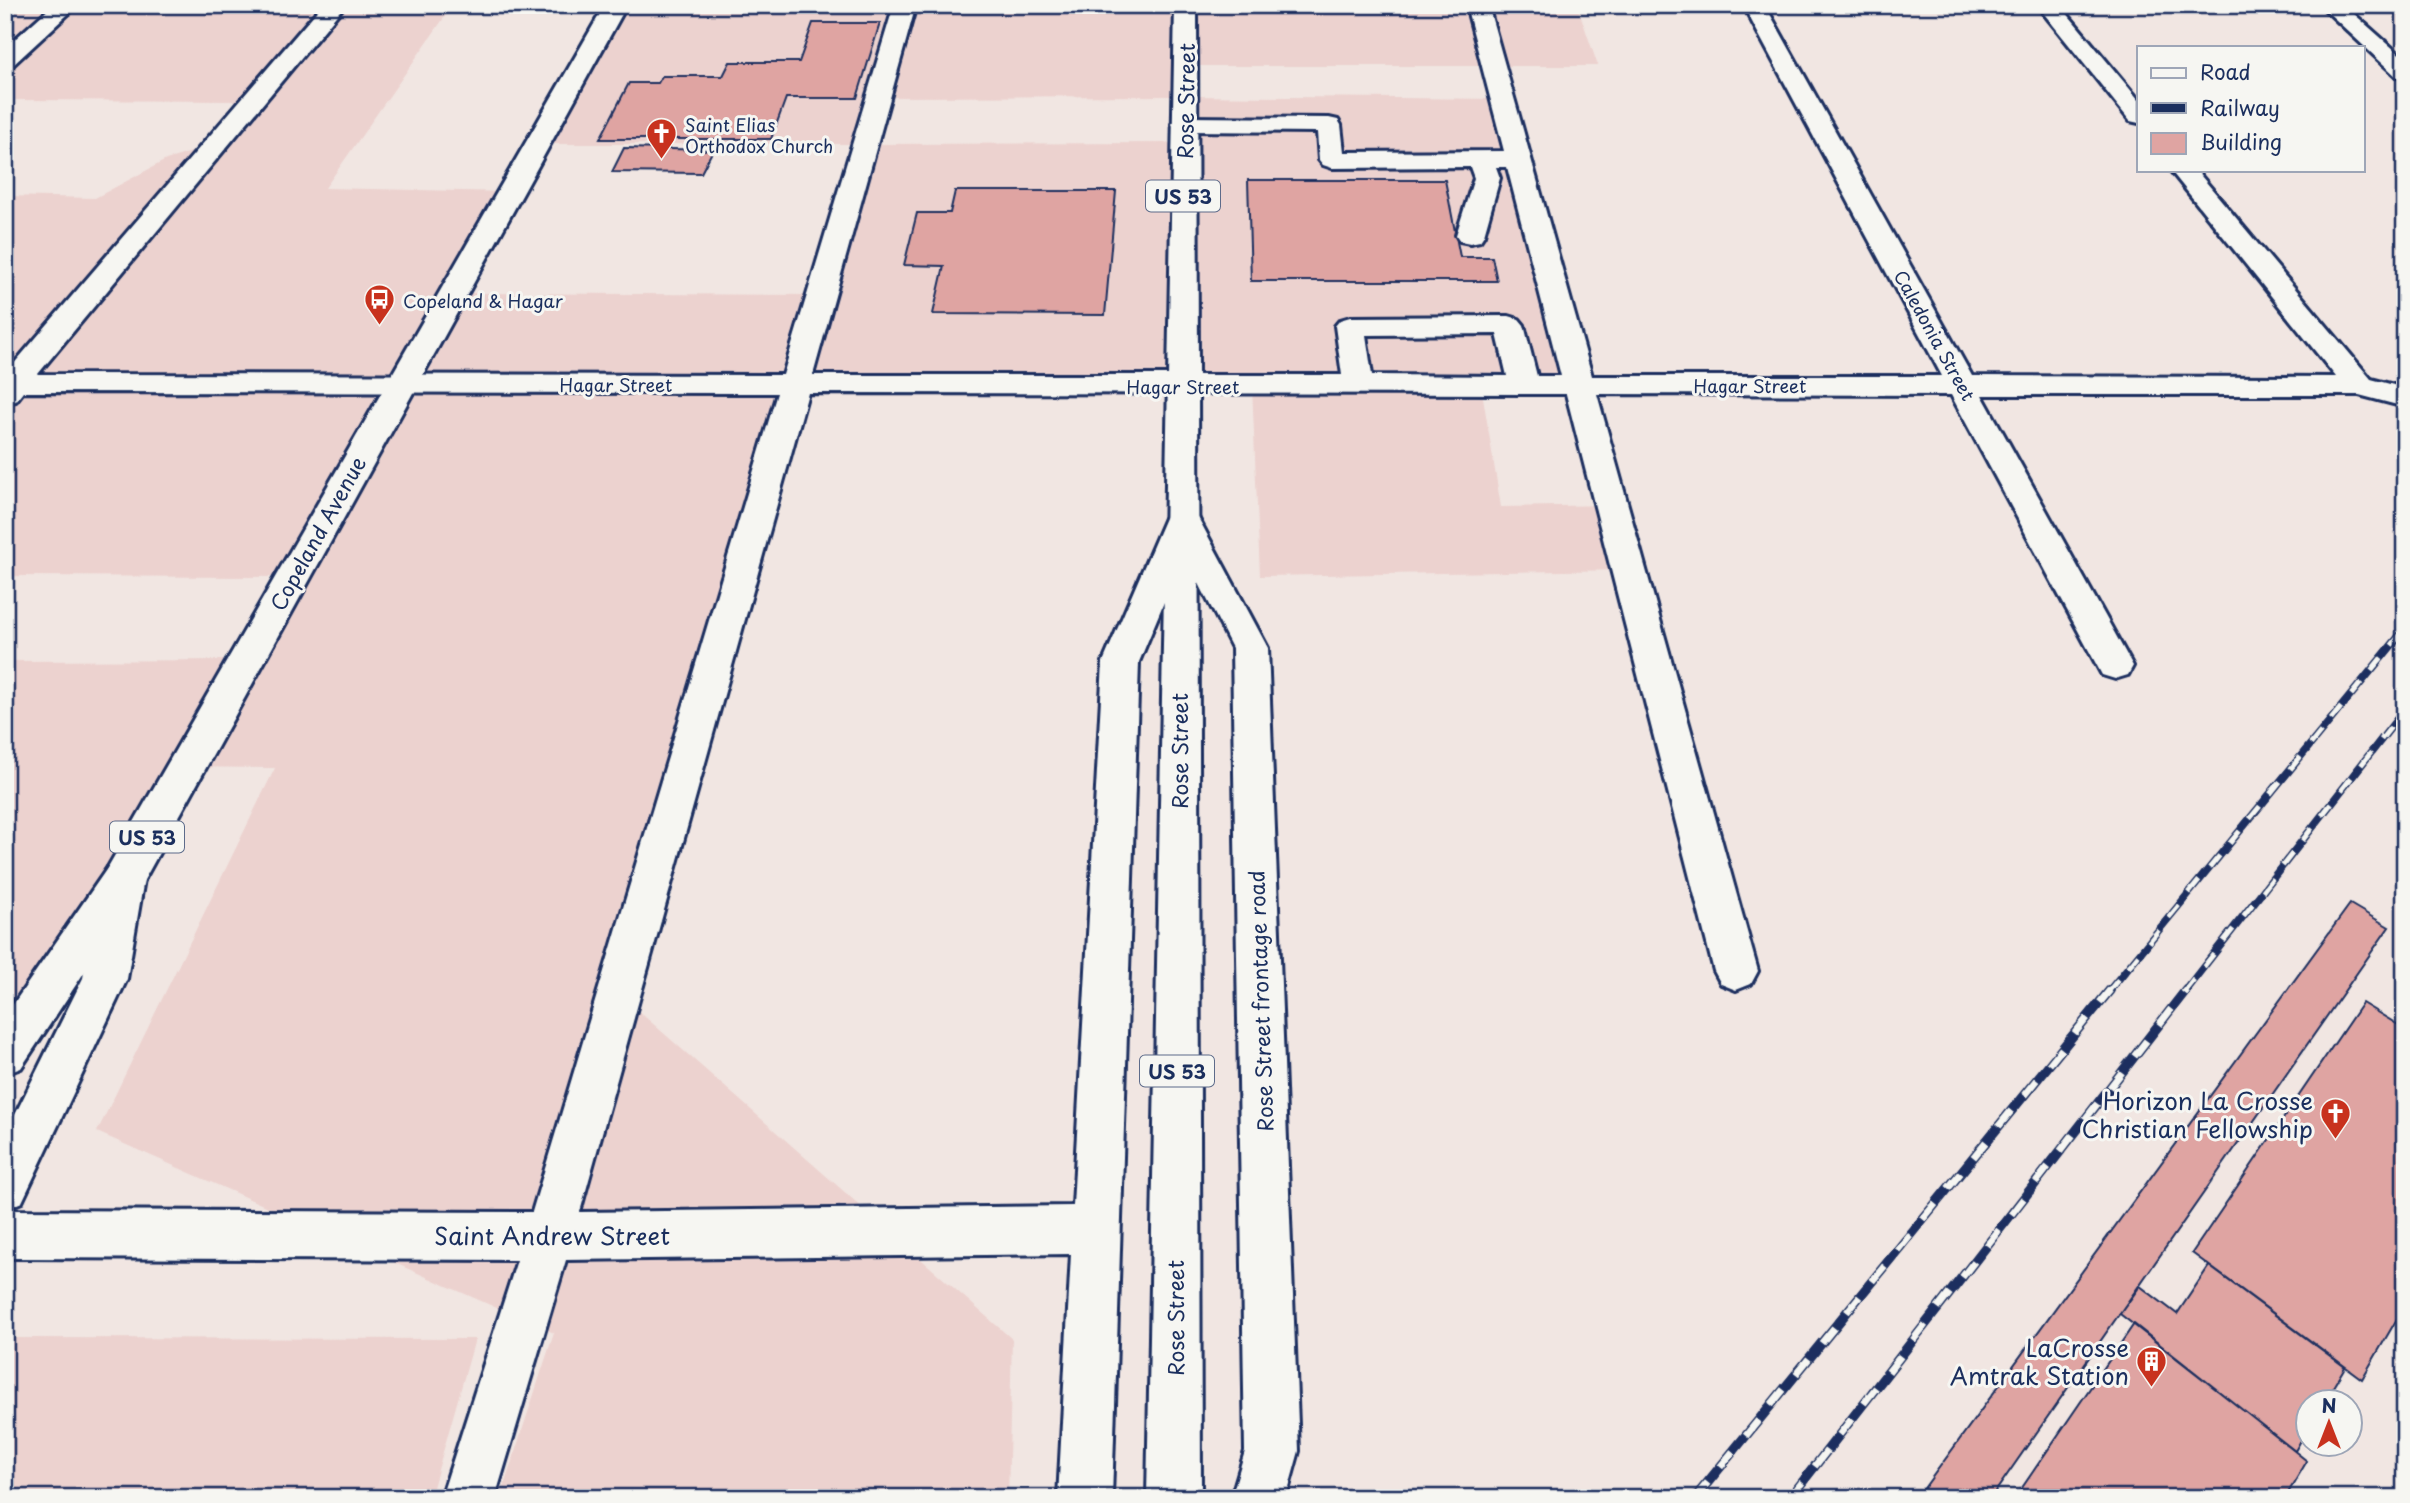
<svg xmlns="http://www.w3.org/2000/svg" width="2410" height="1503" font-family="'Playpen Sans',sans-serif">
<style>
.built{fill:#ecd2cf;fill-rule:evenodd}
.building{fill:#dfa4a2;stroke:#1b2f5e;stroke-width:2}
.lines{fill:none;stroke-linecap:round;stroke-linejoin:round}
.minor-casing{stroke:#1b2f5e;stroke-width:6}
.highway-casing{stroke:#1b2f5e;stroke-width:6}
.minor{fill:#f6f6f2;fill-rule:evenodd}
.highway{fill:#f6f6f2;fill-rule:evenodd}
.rail-far1-casing{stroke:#1b2f5e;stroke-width:8}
.rail-casing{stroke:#1b2f5e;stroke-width:10}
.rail-far1{stroke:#f6f6f2;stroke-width:5;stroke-dasharray:16;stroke-linecap:butt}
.rail{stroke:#f6f6f2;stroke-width:7;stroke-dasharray:20;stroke-linecap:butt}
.labels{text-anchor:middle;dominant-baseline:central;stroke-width:6;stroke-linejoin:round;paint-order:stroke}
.far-poi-label{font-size:18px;fill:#1b2f5e;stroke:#f6f6f2;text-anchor:start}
.far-street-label{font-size:18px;fill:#1b2f5e;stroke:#f6f6f2}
.shield{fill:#f6f6f2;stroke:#5d6b8a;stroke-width:2}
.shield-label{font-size:19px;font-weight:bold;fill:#1b2f5e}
.street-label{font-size:21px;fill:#1b2f5e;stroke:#f6f6f2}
.near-poi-label{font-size:24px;fill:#1b2f5e;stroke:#f6f6f2;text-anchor:end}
.near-street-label{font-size:24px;fill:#1b2f5e;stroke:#f6f6f2}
</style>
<rect width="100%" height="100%" fill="#f1e6e2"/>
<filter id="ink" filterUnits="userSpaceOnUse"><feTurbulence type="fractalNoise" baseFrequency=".0143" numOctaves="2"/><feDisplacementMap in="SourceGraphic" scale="14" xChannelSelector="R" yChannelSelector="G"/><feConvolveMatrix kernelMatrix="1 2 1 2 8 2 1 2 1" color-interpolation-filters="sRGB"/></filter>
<g filter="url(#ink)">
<path class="built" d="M5,5H453L325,188L509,192L452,293L820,295L864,144H537L616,5H1577L1598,66H1186L1185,96L1503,99L1580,384L1481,385L1501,507L1612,505L1629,570L1260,576L1252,386L794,385L619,994L1012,1339L1008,1498H500L554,1333L97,1132L275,768L187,767L5,1054V661L246,660L290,577L5,576V196L95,198L166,160L217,144L252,101L5,100ZM1184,96V143L865,144L878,97Z
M5,1338L475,1339L430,1498H5Z"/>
<path class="building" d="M813,23H880L857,98H786L771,139H600L629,83H658L662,76H723L730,62H799Z
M624,148L713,150L701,173L612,172Z
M1248,180H1445L1460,257H1492L1497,281H1251Z
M955,191H1116L1105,315L933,314L944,266L904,265L917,213H950Z
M2350,904L2389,927L1991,1498H1917Z
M2362,1003L2405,1029V1305L2362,1379L2192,1253Z
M2209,1266L2345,1367L2324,1402H2308V1428L2295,1451L2120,1314L2140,1286L2177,1314Z
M2134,1324L2307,1461L2285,1498H2015Z"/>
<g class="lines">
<defs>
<path id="minor" d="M53,5H78L13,65L5,67V48Z
M322,5H345L38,374L783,375L894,5H916L813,375H1342L1335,326L1340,320L1350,317L1509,316L1519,319L1524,325L1537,376H1561L1507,167H1496L1500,178L1484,235L1480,241L1470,243L1460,241L1456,235L1474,178L1470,167L1332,168L1323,165L1319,160L1317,132L1184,131L1175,129L1172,124L1175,119L1184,117L1329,118L1338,120L1341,125L1344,152L1504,151L1466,5H1488L1592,376H1942L1743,5H1765L1972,376L2336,377L2170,170H2196L2371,379L2405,388V407L2359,395H1982L2133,666L2128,675L2115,679L2102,675L1951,395L1597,394L1758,971L1751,984L1736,990L1721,984L1714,971L1566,394L808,393L580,1212L1073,1206L1103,662L1165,518L1170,510L1182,507L1194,510L1268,648L1299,1451L1286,1498H1231L1245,1451L1232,648L1184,554L1139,662L1112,1498H1058L1071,1254L566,1260L495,1498H441L517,1260L5,1258V1210L532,1212L777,393L23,392L16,401L5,403V374ZM1497,334L1507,376L1372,375L1366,335Z
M2037,5H2060L2139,100V123L2130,121Z
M2320,5H2344L2405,59V79L2397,77Z
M123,862L138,867L144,879L127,979L22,1202L5,1209V1135L83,978L102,879L108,867Z"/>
<path id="highway" d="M605,5H627L138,891L21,1068L5,1074V1016L108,867Z
M1175,5H1197L1201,1498H1147Z"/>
</defs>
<use href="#minor" class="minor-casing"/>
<use href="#highway" class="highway-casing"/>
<use href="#minor" class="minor"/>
<use href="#highway" class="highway"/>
<defs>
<path id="rail-far1" d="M2108,992L2405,629
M2184,992L2405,709"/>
<path id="rail" d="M1695,1498L2110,990
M1790,1498L2186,990"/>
</defs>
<use href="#rail-far1" class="rail-far1-casing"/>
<use href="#rail" class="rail-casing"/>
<use href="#rail-far1" class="rail-far1"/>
<use href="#rail" class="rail"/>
</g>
</g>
<defs>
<symbol id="church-pin" viewBox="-11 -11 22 30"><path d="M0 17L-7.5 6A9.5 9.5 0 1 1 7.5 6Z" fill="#c8321e" stroke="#f6f6f2"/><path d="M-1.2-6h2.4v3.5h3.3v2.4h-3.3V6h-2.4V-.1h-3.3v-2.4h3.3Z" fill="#fff"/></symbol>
<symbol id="bus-pin" viewBox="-11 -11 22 30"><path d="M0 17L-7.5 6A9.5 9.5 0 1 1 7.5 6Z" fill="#c8321e" stroke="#f6f6f2"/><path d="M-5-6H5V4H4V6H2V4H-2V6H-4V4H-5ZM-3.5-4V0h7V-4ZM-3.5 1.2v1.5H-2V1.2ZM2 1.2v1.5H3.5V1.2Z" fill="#fff"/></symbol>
<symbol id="building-pin" viewBox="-11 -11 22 30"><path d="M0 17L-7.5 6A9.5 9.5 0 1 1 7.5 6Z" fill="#c8321e" stroke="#f6f6f2"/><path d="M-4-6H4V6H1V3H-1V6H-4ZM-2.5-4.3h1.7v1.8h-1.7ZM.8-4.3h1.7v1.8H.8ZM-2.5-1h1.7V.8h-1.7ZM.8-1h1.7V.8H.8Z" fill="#fff"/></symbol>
</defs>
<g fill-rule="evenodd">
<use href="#church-pin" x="644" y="116" width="35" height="47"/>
<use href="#bus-pin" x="362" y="282" width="35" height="47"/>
<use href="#church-pin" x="2318" y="1096" width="35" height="47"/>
<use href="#building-pin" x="2134" y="1344" width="35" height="47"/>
</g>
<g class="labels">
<g class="far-poi-label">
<text x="685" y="124">Saint Elias<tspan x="685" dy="21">Orthodox Church</tspan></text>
<text x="403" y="300">Copeland &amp; Hagar</text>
</g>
<g class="far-street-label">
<text transform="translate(1935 335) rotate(61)">Caledonia Street</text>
<text x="616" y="384">Hagar Street</text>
<text x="1750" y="385">Hagar Street</text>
<text x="1183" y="386">Hagar Street</text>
</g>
<g class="shield">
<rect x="1146" y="180.5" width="74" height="31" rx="5"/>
<rect x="110" y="821.5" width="74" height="31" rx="5"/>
<rect x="1140" y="1055.5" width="74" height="31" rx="5"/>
</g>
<g class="shield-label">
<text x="1183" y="196">US 53</text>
<text x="147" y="837">US 53</text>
<text x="1177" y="1071">US 53</text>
</g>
<g class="street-label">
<text transform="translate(1185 101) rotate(-89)">Rose Street</text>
<text transform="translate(317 533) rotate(-61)">Copeland Avenue</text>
<text transform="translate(1179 751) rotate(-90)">Rose Street</text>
<text transform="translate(1260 1001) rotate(-92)">Rose Street frontage road</text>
<text transform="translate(1175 1318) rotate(-90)">Rose Street</text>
</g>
<g class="near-poi-label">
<text x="2313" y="1100">Horizon La Crosse<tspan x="2313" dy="28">Christian Fellowship</tspan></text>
<text x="2129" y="1347">LaCrosse<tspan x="2129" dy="28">Amtrak Station</tspan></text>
</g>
<g class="near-street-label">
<text x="552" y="1235">Saint Andrew Street</text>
</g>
</g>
<rect width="2410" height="1503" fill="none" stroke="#f6f6f2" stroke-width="28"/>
<rect x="14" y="14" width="2382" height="1475" fill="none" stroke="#1b2f5e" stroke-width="2.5" filter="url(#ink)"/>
<rect x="2137" y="46" width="228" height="126" fill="#f6f6f2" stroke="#9ea6b7" stroke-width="2"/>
<rect x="2151" y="68" width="35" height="10" fill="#f6f6f2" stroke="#9ea6b7" stroke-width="2"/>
<text x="2200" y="80" font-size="21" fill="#1b2f5e">Road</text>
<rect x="2151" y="103" width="35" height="10" fill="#1b2f5e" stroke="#9ea6b7" stroke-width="2"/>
<text x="2200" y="116" font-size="21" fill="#1b2f5e">Railway</text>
<rect x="2151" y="133" width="35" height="21" fill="#dfa4a2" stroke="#9ea6b7" stroke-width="2"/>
<text x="2200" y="150" font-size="21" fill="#1b2f5e">Building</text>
<g transform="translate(2329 1423)"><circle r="33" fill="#f6f6f2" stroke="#9ea6b7" stroke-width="2"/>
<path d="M0-5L12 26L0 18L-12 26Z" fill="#c8321e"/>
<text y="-10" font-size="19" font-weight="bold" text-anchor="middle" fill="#1b2f5e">N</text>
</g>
</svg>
